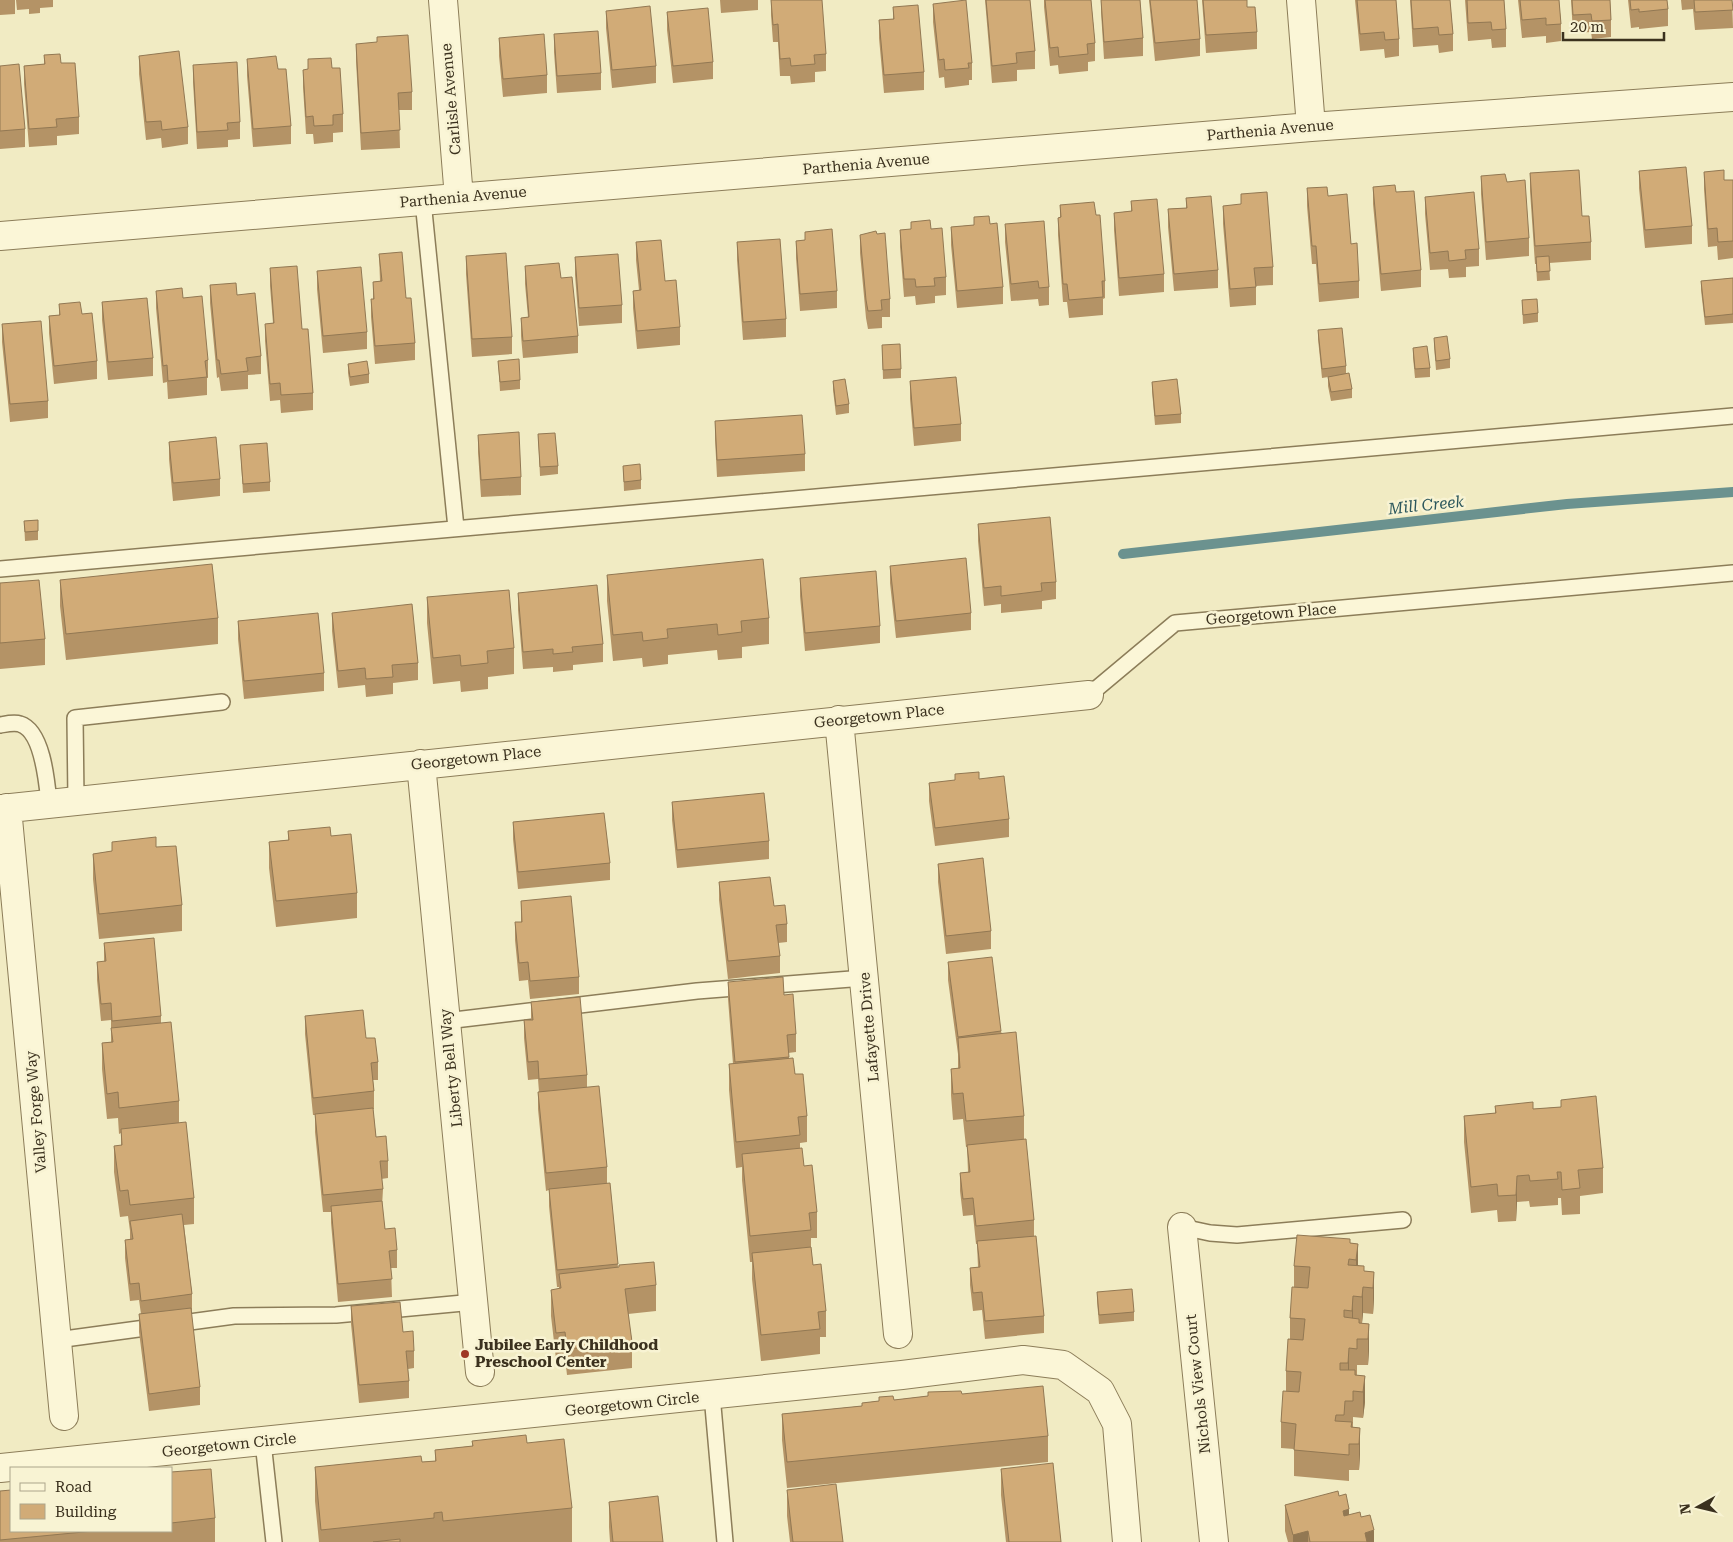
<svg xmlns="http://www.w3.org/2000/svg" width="1733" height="1542" font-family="'Roboto Serif',serif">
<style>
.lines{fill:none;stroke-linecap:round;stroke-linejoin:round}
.stream{stroke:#6b928f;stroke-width:10}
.service-casing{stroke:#8c7d59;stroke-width:18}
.minor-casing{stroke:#8c7d59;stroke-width:30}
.service{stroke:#fbf6d7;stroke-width:15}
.minor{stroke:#fbf6d7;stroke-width:28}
.wall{fill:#b49366}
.shaded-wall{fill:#927853}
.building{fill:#d1ab77;stroke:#927853}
.poi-dot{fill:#9f3825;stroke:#f8f3d3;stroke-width:2}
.labels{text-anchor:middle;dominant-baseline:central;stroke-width:5;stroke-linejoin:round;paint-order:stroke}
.street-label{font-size:15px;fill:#3b311e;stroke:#f8f3d3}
.poi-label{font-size:15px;font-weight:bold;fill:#3b311e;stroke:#f8f3d3;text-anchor:start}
.water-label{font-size:16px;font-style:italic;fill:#2c575c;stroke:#f8f3d3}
</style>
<rect width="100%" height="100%" fill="#f1ebc3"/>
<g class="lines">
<path class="stream" d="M1123,554L1567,504L1733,492"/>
<defs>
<path id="service" d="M423,201L456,528
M0,569L1733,416
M1089,695L1175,623L1733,573
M0,725C6,724 14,722 20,724C43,731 47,783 49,803
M76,800L75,718L222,702
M446,1021L697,991L864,978
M1182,1227L1210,1233L1237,1235L1403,1220
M57,1340L234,1316L336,1315L474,1302
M712,1395L725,1542
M263,1442L274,1542"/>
<path id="minor" d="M443,0L459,198
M1301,0L1311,127
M0,236L1311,127L1733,97
M839,720L898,1334
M421,764L480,1372
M7,808L64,1416
M0,809L1089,695
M1182,1227L1214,1542
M0,1468L902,1375L1023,1360L1063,1365L1100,1391L1117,1424L1127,1542"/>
</defs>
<use href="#service" class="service-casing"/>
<use href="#minor" class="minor-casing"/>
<use href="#service" class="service"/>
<use href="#minor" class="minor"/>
</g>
<path class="wall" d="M0,0H15V14L0,15Z
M16,0H53V7L40,8V13L29,14V9L17,10Z
M720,0H758V10L721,13Z
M771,0L826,54V71L815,72V82L791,84L790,76H780L778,42H773L771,15Z
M985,0H1030L1035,51V69L1017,70V81L992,83Z
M1044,0H1091L1095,43V61L1088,62V71L1059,74L1058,65L1050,66L1044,7Z
M1101,0H1140L1143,38V56L1104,59L1101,12Z
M1149,0H1197L1200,39V56L1155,61Z
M1202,0H1247V7L1257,32V49L1206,53Z
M1355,0H1396L1399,39V56L1385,58L1384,49L1360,51Z
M1410,0H1450L1453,34V51L1439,53L1438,45L1413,47Z
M1465,0H1504L1506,29V47L1492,48L1491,39L1468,41Z
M1518,0H1559L1561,24V41L1546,43V36L1522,38Z
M1571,0H1610L1611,20V37L1592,39L1591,32L1573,33Z
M1628,0H1669H1667L1668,9V26L1639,29V27L1631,28Z
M1681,0H1732L1733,28L1695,30L1693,9L1682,10Z
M933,4L972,63V80H969V85L945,88L944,77L939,78L933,22Z
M893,7L924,72V90L884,93L879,38V20L893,19Z
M606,11L656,66V83L612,88L606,28Z
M667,12L713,62V79L673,83L667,30Z
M554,34L601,73V90L557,93L554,52Z
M499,38L547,75V93L503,97L499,56Z
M356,44L412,92V110H399L400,148L361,150L356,61Z
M44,55L61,63L79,117V134L57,136V145L29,147L24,84V66L44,64Z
M139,56L188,127V144L162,148L161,138L146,140L139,74Z
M247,59L278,69L291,126V144L253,147L247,76Z
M193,65L240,122V139L228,140V147L197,149L193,82Z
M0,66L25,129V147L0,149Z
M332,68L343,114V132L333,133V142L314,144L313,134H306L303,87V70Z
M1639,171L1692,226V244L1645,248L1639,188Z
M1704,172L1724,180H1733V258L1718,260L1717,246L1708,247L1704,189Z
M1530,173L1582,216L1591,242V260L1549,263L1550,280L1537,281L1536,264H1535L1530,191Z
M1481,176L1507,182L1529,238V256L1486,260L1481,194Z
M1373,187L1396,192L1421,270V287L1381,291L1373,204Z
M1307,188L1328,196L1351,244L1359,281V298L1319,302L1316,264H1312L1307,206Z
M1241,194L1273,267V285L1256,286V305L1230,307L1223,224V206L1241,205Z
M1425,197L1479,249V266L1466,267V277L1449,278L1448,269L1430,270L1425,214Z
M1186,198L1218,270V288L1174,291L1168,227V209L1186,208Z
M1131,201L1164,274V292L1119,296L1114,230V213L1131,211Z
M1060,205L1096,215L1105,281V298L1103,299V315L1069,318L1067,302H1063L1058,235V218L1060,217Z
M974,217L990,224L1003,287V304L957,308L951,245V227L974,225Z
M1005,224L1049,287V305L1039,306L1038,299L1011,301L1005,242Z
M931,229L946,277V295L935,296V303L916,305L915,296L904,297L900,247V230Z
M805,232L837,291V308L800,311L796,258V241L805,240Z
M860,235L890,299V317H882V328L868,329L866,318L860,253Z
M636,242L680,327V345L637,349L633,308V291L639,290L636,260Z
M737,242L786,319V337L743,340L737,260Z
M379,254L406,298L415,343V360L375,364L371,317V299H373V282L380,281Z
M466,256L512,337V354L472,357L466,274Z
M575,257L622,305V323L579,326L575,275Z
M525,266L561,278L578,336V353L523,358L521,336V318L528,317L525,284Z
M270,268L302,329L313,393V410L281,413L280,400L270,401L265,341V324L273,323L270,286Z
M317,271L367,332V349L323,353L317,289Z
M1733,278V323L1705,325L1701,290V281Z
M210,285L237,295L261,356V374L248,375V389L221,391L219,377L217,378L210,303Z
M156,291L183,298L208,360V378H207V395L168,399L167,382L163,383L156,308Z
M1522,300L1538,313V322L1523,324Z
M102,302L153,358V376L108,380L102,320Z
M59,304L82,314L97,361V379L54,384L49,333V316L59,315Z
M2,324L48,401V418L10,422L2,342Z
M1318,330L1346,366V374L1352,389V398L1331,401L1328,386V377L1322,378L1318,339Z
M1434,338L1450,359V368L1436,370L1434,346Z
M882,345L901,369V378L883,379Z
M1413,348L1430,368V377L1415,378L1413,357Z
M498,361L520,380V389L500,391Z
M348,364L369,374V383L350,386L348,373Z
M833,381L849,404V413L836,415L833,390Z
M910,381L961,424V441L914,446L910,399Z
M1152,382L1181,414V423L1155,425L1152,391Z
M715,421L805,454V471L717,477L715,439Z
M538,434L558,466V474L540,476Z
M478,435L521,477V495L481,497L478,452Z
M169,442L220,479V496L173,501L169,459Z
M240,445L270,482V491L243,493Z
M623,466L641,480V489L624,491Z
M38,520V540L25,541L24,521Z
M978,524L1056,582V599L1042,601V609L1001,613V604L984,606L978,541Z
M890,566L971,613V630L896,638L890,583Z
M607,575L769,618V644L742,647V658L718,660L717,650L668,655V664L643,667L642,658L613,661L607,601Z
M800,578L880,626V643L805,651L800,596Z
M60,580L218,618V644L66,660L60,606Z
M0,583L45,639V665L0,669Z
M518,593L603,644V662L573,665V670L553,672V667L523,669L518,610Z
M427,597L514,648V674L488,677V689L461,692L460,681L433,684L427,623Z
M332,613L418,663V680L393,683V694L366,697L365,685L338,688L332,631Z
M238,621L324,673V691L244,699L238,639Z
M979,779L1009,819V837L935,846L929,801V783Z
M672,802L769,841V859L677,868L672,820Z
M513,822L610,863V880L518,889L513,839Z
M288,831L331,836L357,893V918L276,927L269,868V842L288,840Z
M112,842L156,847L182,905V931L99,939L93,879V854L112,851Z
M938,864L991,931V949L946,954L938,882Z
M719,882L774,906L787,924V942L778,943L780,956V973L728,979L719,900Z
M521,901L579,977V994L530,999L528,980L519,981L515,940V922H521Z
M104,943L161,1016V1023L179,1101V1123L194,1198V1224L184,1225L192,1294V1312H191L200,1387V1405L149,1411L139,1332V1314H141L139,1300L130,1301L125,1258V1240H130V1231L128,1216L120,1217L114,1172V1146H121V1133L119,1134L118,1118L107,1119L102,1069V1043L111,1042V1020L101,1021L97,980V962H104Z
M948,962L1001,1031L1024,1116V1139L1034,1220V1236L1044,1316V1333L985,1339L982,1310L973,1311L970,1285V1268L978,1267L977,1244H976L973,1215L963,1216L960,1191V1173L968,1172L967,1147H966L963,1119L953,1120L951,1095V1069L958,1068V1054L948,980Z
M728,982L784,995L796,1034V1052L788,1053L789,1058L795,1074L807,1116V1142L800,1143V1148L804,1166L817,1212V1238H811V1247L813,1265L826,1311V1337H820V1354L761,1361L752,1279V1262H750L742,1180V1167L736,1168L729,1090V1064H733L728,999Z
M531,1002L587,1075V1087L607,1167V1183L618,1267L656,1285V1311L628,1314L632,1342V1368L567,1375L565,1358L556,1359L551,1316V1290L559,1289V1287H557L549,1206V1190L546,1191L538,1109V1092H539L538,1079L528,1080L524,1038V1020H531Z
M305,1016L366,1038L378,1062V1080H373L374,1091V1109H373L376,1137L388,1161V1178L381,1179L383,1189L382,1207L385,1229L397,1250V1268H391L392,1297L338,1302L331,1223V1212H323L315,1132V1115H313L305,1034Z
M1561,1100L1603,1168V1193L1580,1196V1214L1562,1215L1561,1198H1558V1205L1530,1207L1529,1201L1517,1202L1516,1221L1498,1222L1497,1210L1471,1213L1464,1142V1116L1495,1113V1106L1533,1109L1561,1107Z
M1350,1243L1358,1244V1265L1364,1271L1374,1272V1298L1373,1314L1363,1313L1362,1323L1369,1324V1350L1368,1365H1357V1375L1365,1376V1402L1363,1418L1353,1417V1427L1360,1428V1454L1359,1470H1349V1481L1294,1476V1449L1281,1448V1422L1286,1391V1371L1290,1339V1318L1294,1287V1266Z
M1097,1292L1134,1312V1321L1099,1324L1097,1301Z
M351,1306L403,1332L414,1351V1368L408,1369L409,1381V1398L359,1403L351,1324Z
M928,1392L962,1394L1048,1436V1462L787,1488L782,1440V1414L862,1406V1403L879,1401V1397L894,1400L928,1396Z
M472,1441L527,1443L572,1508V1542H319L315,1501V1467L422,1462L435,1461V1450L472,1446Z
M1001,1469L1061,1542H1006L1001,1495Z
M171,1472L215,1518V1542H0V1491L11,1531H171Z
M787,1490L843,1542H790L787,1516Z
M1339,1496L1349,1515L1361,1517L1374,1542H1288L1285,1531V1505Z
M609,1502L663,1542H610L609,1527Z"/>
<path class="shaded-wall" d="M1517,1176V1202L1516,1221V1195Z
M1358,1244V1270L1356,1285V1260Z
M1374,1272V1298L1373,1314V1288Z
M1363,1287V1313L1362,1323V1297Z
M1353,1296V1322L1352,1337V1311Z
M1369,1324V1350L1368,1365V1339Z
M1349,1348V1374L1348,1389V1363Z
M1365,1376V1402L1363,1418V1392Z
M1360,1428V1454L1359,1470V1444Z
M1349,1509V1535L1343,1511Z
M1374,1530V1542H1365V1533Z
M1308,1531V1542H1293V1535Z"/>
<path class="building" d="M771,0H822L826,54L814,55L815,64L791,66L790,58L780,59L778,24L773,25Z
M966,0L972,63H968L969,68L945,70L944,59L939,60L933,4Z
M986,0H1030L1035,51L1016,53L1017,63L992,66Z
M1045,0H1091L1095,43L1087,44L1088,54L1059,57L1058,47L1050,48Z
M1101,0H1140L1143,38L1104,42Z
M1150,0H1197L1200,39L1155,43Z
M1203,0H1247V7H1255L1257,32L1206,35Z
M1357,0H1396L1399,39L1385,40L1384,32L1360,34Z
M1411,0H1450L1453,34L1439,35L1438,27L1413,29Z
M1467,0H1504L1506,29L1492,30L1491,22L1468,23Z
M1520,0H1559L1561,24L1546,25V18L1522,20Z
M1572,0H1610L1611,20L1592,21L1591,14L1573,15Z
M1630,0H1667L1668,9L1639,12V9L1631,10Z
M1694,0H1732L1733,10L1695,12Z
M918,5L924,72L884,75L879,20L894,19L893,7Z
M650,6L656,66L612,70L606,11Z
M708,8L713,62L673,66L667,12Z
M598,31L601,73L557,76L554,34Z
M544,34L547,75L503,79L499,38Z
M408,35L412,92L398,93L400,130L361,133L356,44L377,42V37Z
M179,51L188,127L162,130L161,121L146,122L139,56Z
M60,54L61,63H75L79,117L56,119L57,127L29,129L24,66L45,64L44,55Z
M276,56L278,69H286L291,126L253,129L247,59Z
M331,58L332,68H340L343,114L333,115V125L314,126L313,116L306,117L303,70L308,69V59Z
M237,62L240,122L227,123L228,130L197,132L193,65Z
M19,64L25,129L0,131V66Z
M1686,167L1692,226L1645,230L1639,171Z
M1579,170L1582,216H1589L1591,242L1535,246L1530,173Z
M1724,170V180H1733V241L1718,242L1717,228L1708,229L1704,172Z
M1505,174L1507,182L1525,180L1529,238L1486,242L1481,176Z
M1395,185L1396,192L1414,191L1421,270L1381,274L1373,187Z
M1327,187L1328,196L1347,194L1351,244L1357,243L1359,281L1319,284L1316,246H1312L1307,188Z
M1267,192L1273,267L1254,268L1256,287L1230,289L1223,206L1241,204V194Z
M1474,192L1479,249L1465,250L1466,259L1449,261L1448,251L1430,253L1425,197Z
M1211,196L1218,270L1174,274L1168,209L1187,208L1186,198Z
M1157,199L1164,274L1119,278L1114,213L1132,211L1131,201Z
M1094,202L1096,215H1100L1105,281H1102L1103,297L1069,300L1067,284H1063L1058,218L1061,217L1060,205Z
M989,216L990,224L997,223L1003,287L957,291L951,227L974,225V217Z
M930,220L931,229L942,228L946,277L934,278L935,286L916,287L915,279H904L900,230L911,229V222Z
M1044,221L1049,287L1039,288L1038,281L1011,284L1005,224Z
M832,229L837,291L800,294L796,241L805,240V232Z
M876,231L877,234L885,233L890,299L881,300L882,310L868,311L866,300L860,235Z
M780,239L786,319L743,322L737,242Z
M661,240L665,281L676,280L680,327L637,331L633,291L641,290L636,242Z
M402,252L406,298H411L415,343L375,346L371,299H374L373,282L382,281L379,254Z
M506,253L512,337L472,339L466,256Z
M618,254L622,305L579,308L575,257Z
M1549,256L1550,271L1537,272L1536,257Z
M559,263L561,278L572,277L578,336L523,341L521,318L529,317L525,266Z
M297,266L302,329H308L313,393L281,395L280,383L270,384L265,324L274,323L270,268Z
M361,267L367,332L323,336L317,271Z
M1733,278V314L1705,317L1701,281Z
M236,283L237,295L255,293L261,356L246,358L248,371L221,374L219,360H217L210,285Z
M182,288L183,298L202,296L208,360L205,361L207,377L168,381L167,365L163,366L156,291Z
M147,298L153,358L108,362L102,302Z
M1537,299L1538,313L1523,315L1522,300Z
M80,302L82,314L92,313L97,361L54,366L49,316L60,315L59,304Z
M41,321L48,401L10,404L2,324Z
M1342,328L1346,366L1322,369L1318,330Z
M1447,336L1450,359L1436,361L1434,338Z
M900,344L901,369L883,370L882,345Z
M1427,346L1430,368L1415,369L1413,348Z
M519,359L520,380L500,382L498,361Z
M367,361L369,374L350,377L348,364Z
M1349,373L1352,389L1331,392L1328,377Z
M956,377L961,424L914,428L910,381Z
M845,379L849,404L836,406L833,381Z
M1177,379L1181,414L1155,416L1152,382Z
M802,415L805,454L717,460L715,421Z
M519,432L521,477L481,480L478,435Z
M555,433L558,466L540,467L538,434Z
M216,437L220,479L173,483L169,442Z
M267,443L270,482L243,484L240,445Z
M640,464L641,480L624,482L623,466Z
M1050,517L1056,582L1041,583L1042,591L1001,596V586L984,588L978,524Z
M38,520V531L25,532L24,521Z
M966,558L971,613L896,621L890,566Z
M763,559L769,618L741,621L742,632L718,635L717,624L667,629L668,638L643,641L642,632L613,635L607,575Z
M212,564L218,618L66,634L60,580Z
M876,571L880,626L805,633L800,578Z
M39,580L45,639L0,643V583Z
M597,585L603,644L572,647L573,652L553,654V649L523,652L518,593Z
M509,590L514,648L487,651L488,663L461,666L460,655L433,658L427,597Z
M412,604L418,663L392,665L393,677L366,679L365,668L338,671L332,613Z
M318,613L324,673L244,681L238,621Z
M979,772V779L1004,776L1009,819L935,828L929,783L955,780V774Z
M764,793L769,841L677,850L672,802Z
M604,813L610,863L518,872L513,822Z
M330,827L331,836L351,834L357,893L276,901L269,842L289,840L288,831Z
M156,837V847L176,846L182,905L99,914L93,854L112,851V842Z
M983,858L991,931L946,936L938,864Z
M770,877L774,906L785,905L787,924L776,925L780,956L728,961L719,882Z
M571,896L579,977L530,981L528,962L519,963L515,922H522L521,901Z
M154,938L161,1016L112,1021L111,1003L101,1004L97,962L106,961L104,943Z
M992,957L1001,1031L958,1037L948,962Z
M783,977L784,995L793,994L796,1034L787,1035L789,1057L735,1062L728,982Z
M580,997L587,1075L539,1079L538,1061L528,1062L524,1020H533L531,1002Z
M363,1010L366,1038H375L378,1062L371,1063L374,1091L313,1098L305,1016Z
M171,1022L179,1101L119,1108L118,1092L107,1094L102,1043L113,1042L111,1028Z
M1016,1032L1024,1116L966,1121L963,1093L953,1094L951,1069L960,1068L958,1038Z
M793,1058L795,1074H803L807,1116L798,1117L800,1135L736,1142L729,1064Z
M599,1086L607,1167L546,1173L538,1092Z
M1596,1096L1603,1168L1578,1170L1580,1188L1562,1190L1561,1172H1557L1558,1179L1530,1181L1529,1175L1517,1176L1516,1195L1498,1196L1497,1184L1471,1187L1464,1116L1496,1113L1495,1106L1533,1102V1109L1561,1107V1100Z
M373,1108L376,1137L386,1136L388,1161H380L383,1189L323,1195L315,1114Z
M186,1122L194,1198L130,1205L128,1190L120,1191L114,1146L122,1145L121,1129Z
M1026,1139L1034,1220L976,1226L973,1198L963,1199L960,1173L970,1172L967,1145Z
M802,1148L804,1166L812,1165L817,1212L809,1213L811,1230L750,1236L742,1154Z
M610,1183L618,1264L557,1270L549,1189Z
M382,1201L385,1229L395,1228L397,1250L389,1251L392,1279L338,1284L331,1206Z
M182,1214L192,1294L141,1301L139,1283L130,1284L125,1240L133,1239L130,1221Z
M1297,1235L1350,1239V1243L1358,1244L1356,1260L1349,1259L1348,1265L1364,1266V1271L1374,1272L1373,1288L1363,1287L1362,1297L1353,1296L1352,1311L1344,1310V1317L1359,1319V1323L1369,1324L1368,1339H1357V1349L1349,1348L1348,1363H1340V1370H1355V1375L1365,1376L1363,1392L1353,1391V1401H1345L1344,1415H1336L1335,1421L1352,1422L1351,1427L1360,1428L1359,1444H1349V1455L1294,1450L1296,1424L1281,1422L1283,1391L1299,1392L1301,1372L1286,1371L1288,1339L1303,1340L1305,1319L1290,1318L1292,1287L1308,1288L1310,1267L1294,1266Z
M1036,1236L1044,1316L985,1321L982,1292L973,1293L970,1268L980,1267L977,1241Z
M811,1247L813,1265L821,1264L826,1311L818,1312L820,1329L761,1335L752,1253Z
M654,1262L656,1285L625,1289L632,1342L567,1349L565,1332L556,1333L551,1290L561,1288L559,1274L619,1267V1265Z
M1132,1289L1134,1312L1099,1315L1097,1292Z
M400,1302L403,1332L413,1331L414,1351H406L409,1381L359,1385L351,1306Z
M191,1308L200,1387L149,1394L139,1314Z
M1043,1386L1048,1436L787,1462L782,1414L862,1406V1403L879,1401V1397L893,1396L894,1400L928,1396V1392L961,1391L962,1394Z
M526,1435L527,1443L564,1439L572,1508L443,1521L442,1512L434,1513V1518L321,1530L315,1467L421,1456L422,1462L436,1461L435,1450L473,1446L472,1441Z
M1053,1463L1061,1542H1009L1001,1469Z
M211,1469L215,1518L171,1523V1472Z
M836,1484L843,1542H793L787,1490Z
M11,1490V1531H94L0,1540V1491Z
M1338,1491L1339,1496L1346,1494L1349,1509L1343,1511L1344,1516L1360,1512L1361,1517L1370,1515L1374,1530L1365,1533L1367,1542H1310L1308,1531L1293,1535L1285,1505Z
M658,1496L663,1542H613L609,1502Z
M400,1539V1542H373Z"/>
<circle class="poi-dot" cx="465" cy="1354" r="5"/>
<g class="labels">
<g class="street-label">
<text transform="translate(451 99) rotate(-95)">Carlisle Avenue</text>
<text transform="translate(1270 130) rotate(-5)">Parthenia Avenue</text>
<text transform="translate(866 164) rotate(-5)">Parthenia Avenue</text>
<text transform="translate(463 197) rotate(-5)">Parthenia Avenue</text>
<text transform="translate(1271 614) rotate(-5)">Georgetown Place</text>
<text transform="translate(879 716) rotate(-6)">Georgetown Place</text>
<text transform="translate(476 758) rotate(-6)">Georgetown Place</text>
<text transform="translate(869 1027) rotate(-95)">Lafayette Drive</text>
<text transform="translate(451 1068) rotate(-96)">Liberty Bell Way</text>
<text transform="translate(36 1112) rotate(-95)">Valley Forge Way</text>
<text transform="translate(1198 1384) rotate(-96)">Nichols View Court</text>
<text transform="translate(632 1404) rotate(-6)">Georgetown Circle</text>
<text transform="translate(229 1445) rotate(-6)">Georgetown Circle</text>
</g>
<g class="poi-label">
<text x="475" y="1345">Jubilee Early Childhood<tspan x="475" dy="17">Preschool Center</tspan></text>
</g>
<g class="water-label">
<text transform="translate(1426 505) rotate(-6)">Mill Creek</text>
</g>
</g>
<rect x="10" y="1467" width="162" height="65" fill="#f8f3d3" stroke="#aca58b"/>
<rect x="20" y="1483" width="25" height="8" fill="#fbf6d7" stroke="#aca58b"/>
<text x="55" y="1492" font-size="15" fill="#3b311e">Road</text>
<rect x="20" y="1504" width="25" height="15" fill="#d1ab77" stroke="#aca58b"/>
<text x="55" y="1517" font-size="15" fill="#3b311e">Building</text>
<g transform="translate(1698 1507) rotate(262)" stroke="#f8f3d3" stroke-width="4" paint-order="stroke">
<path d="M0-4L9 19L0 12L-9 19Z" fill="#3b311e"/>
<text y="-8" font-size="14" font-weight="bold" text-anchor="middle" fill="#3b311e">N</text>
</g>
<path d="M1563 32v8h101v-8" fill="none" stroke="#3b311e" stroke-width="2.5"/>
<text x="1570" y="32" font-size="15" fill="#3b311e" stroke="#f8f3d3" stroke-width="4" paint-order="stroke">20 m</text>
</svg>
